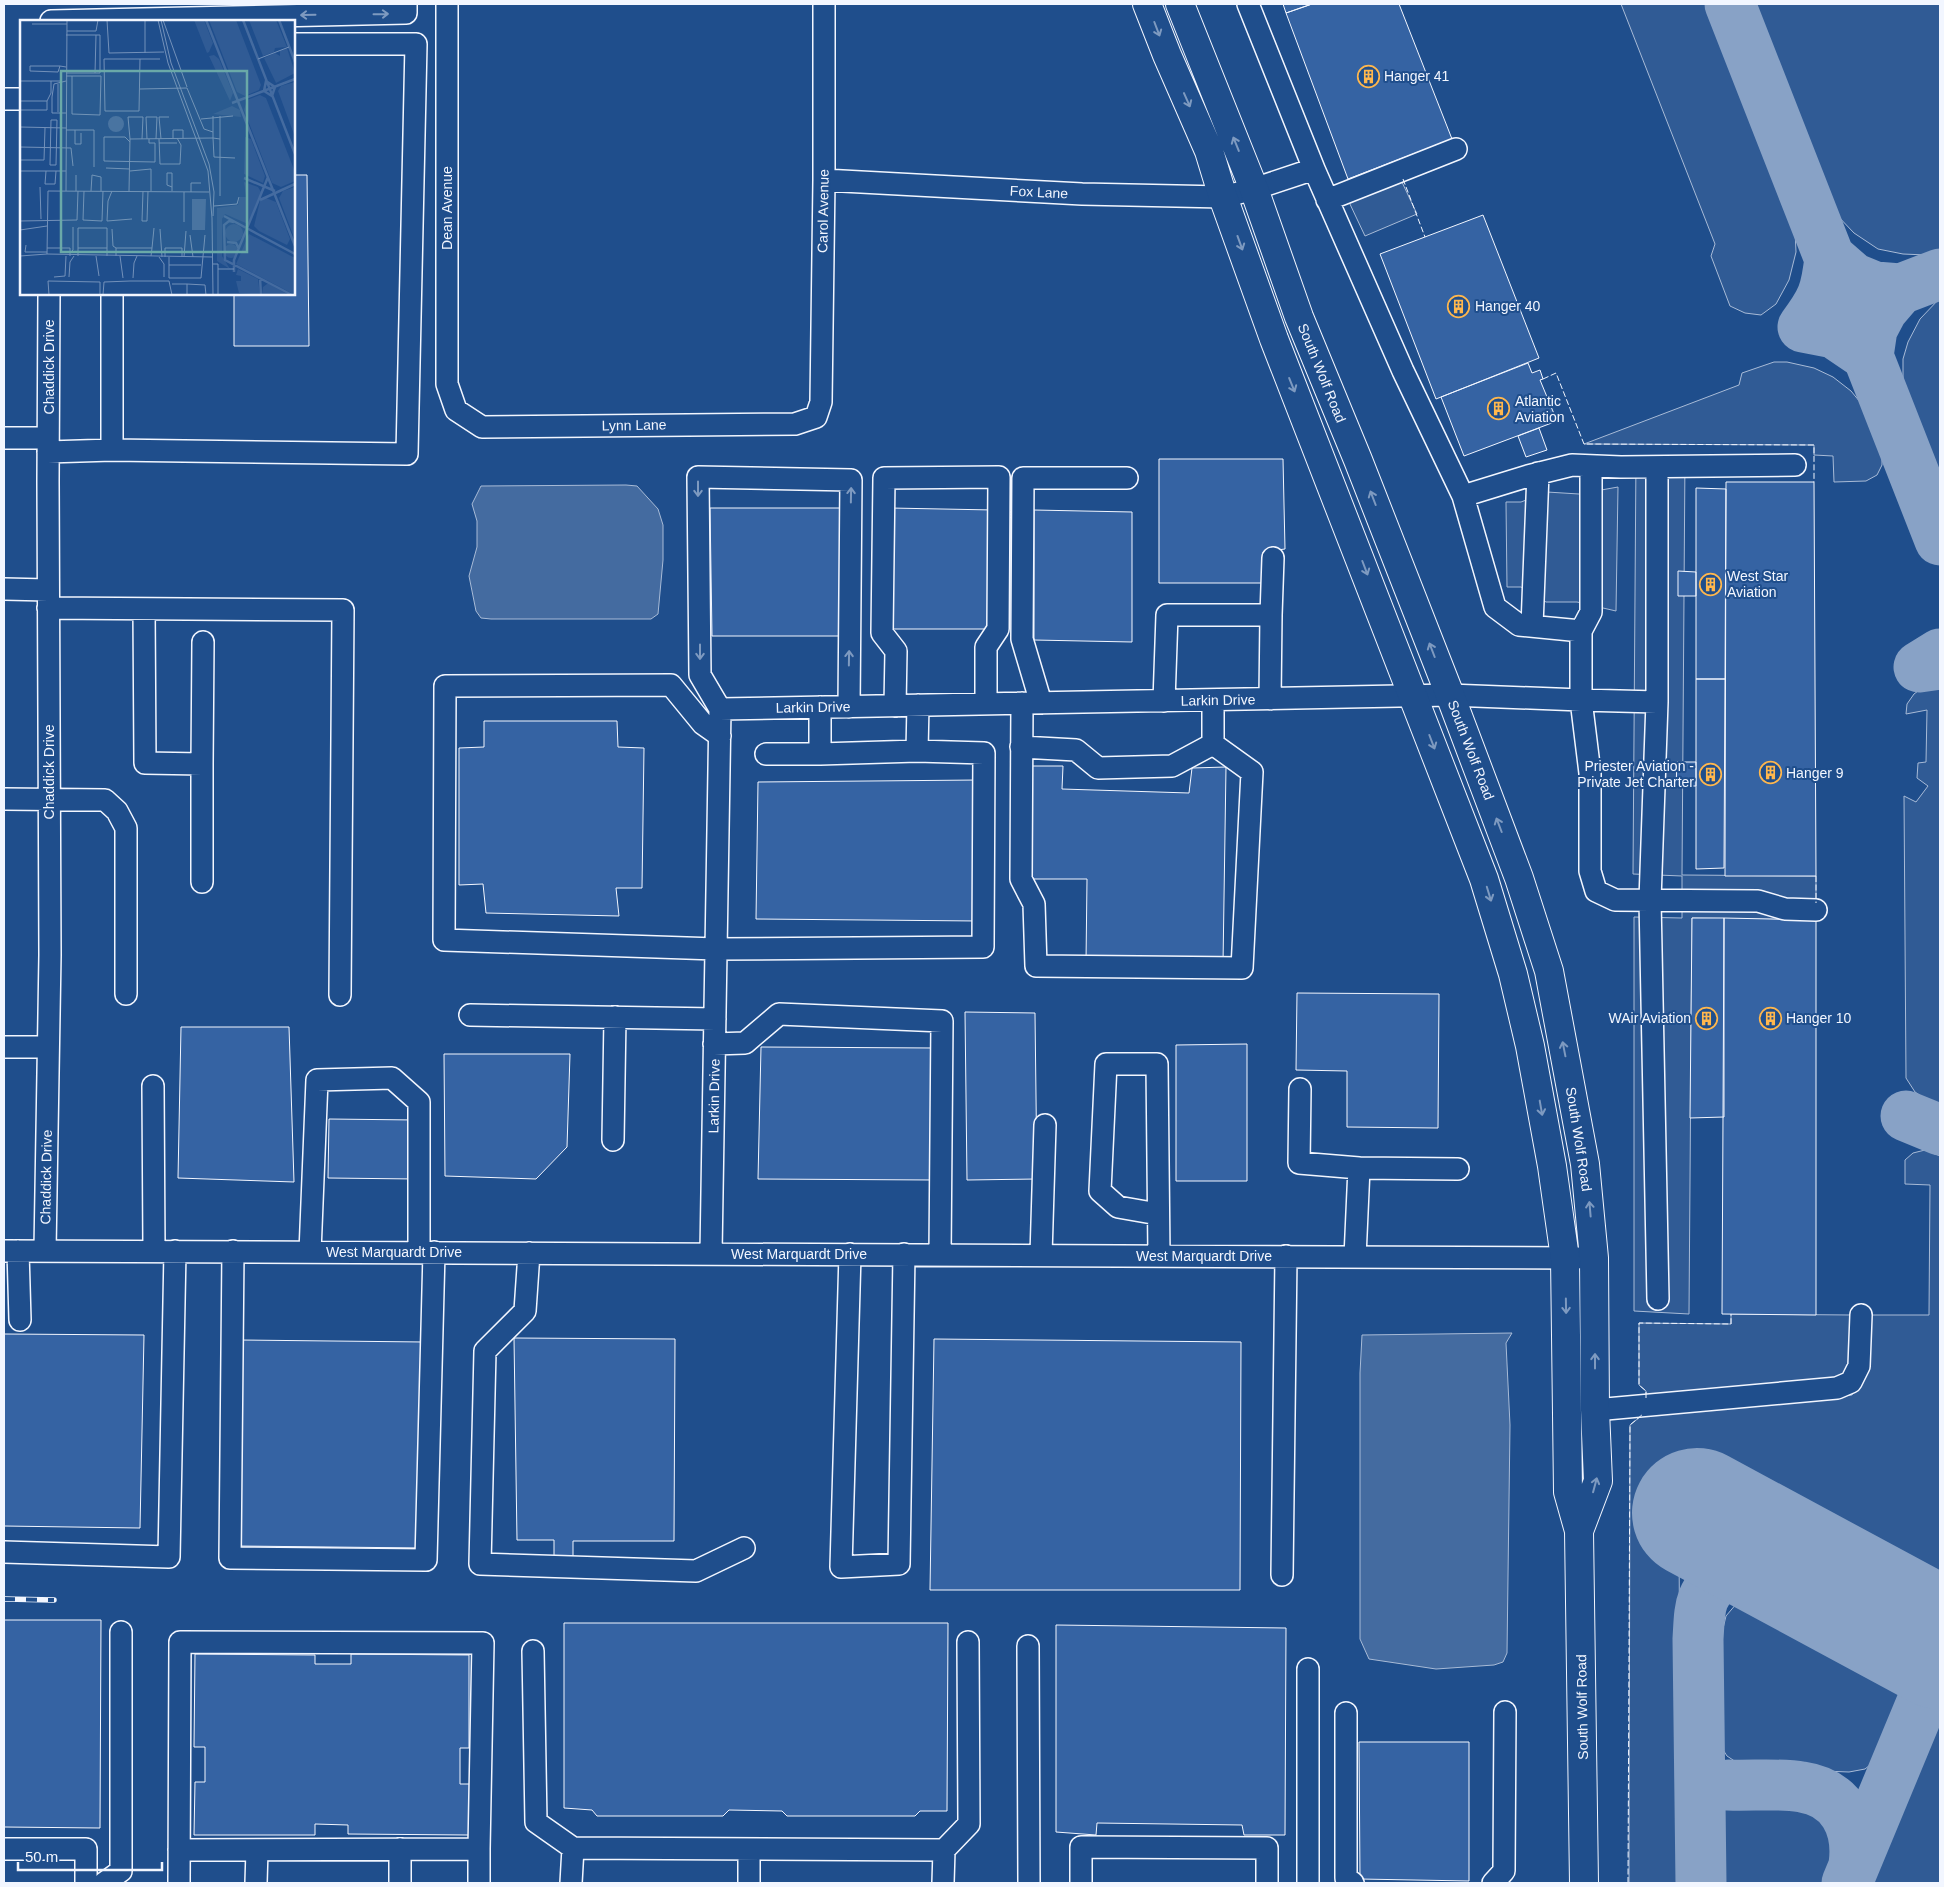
<svg xmlns="http://www.w3.org/2000/svg" width="1944" height="1887" font-family="Helvetica,sans-serif">
<style>
.built{fill:#305b95;stroke:#a8bbd7}
.water{fill:#446ba0;stroke:#a8bbd7}
.lines{fill:none;stroke-linecap:round;stroke-linejoin:round}
.taxiway{stroke:#88a2c6;stroke-width:51}
.runway{stroke:#88a2c6;stroke-width:130}
.building{fill:#3563a3;stroke:#f2f6ff}
.minor-casing{stroke:#f2f6ff;stroke-width:24}
.major-casing{stroke:#f2f6ff;stroke-width:30}
.minor{stroke:#1f4e8c;stroke-width:21}
.major{stroke:#1f4e8c;stroke-width:28}
.rail-casing{stroke:#f2f6ff;stroke-width:5.5}
.rail{stroke:#1f4e8c;stroke-width:4;stroke-dasharray:11;stroke-linecap:butt}
.fence{stroke:#f2f6ff;stroke-width:1;stroke-dasharray:6 2.5;stroke-linecap:butt}
.oneway{stroke:#7e9ac0}
.labels{text-anchor:middle;dominant-baseline:central;stroke-width:4;stroke-linejoin:round;paint-order:stroke}
.poi-label{font-size:14px;fill:#f2f6ff;stroke:#1f4e8c;text-anchor:start}
.street-label{font-size:14px;fill:#f2f6ff;stroke:#1f4e8c}
.inset-river{fill:none;stroke:#446ba0;stroke-width:2.5}
.inset-road{fill:none;stroke:#7391ba;stroke-width:1}
.view{fill:#6aa9a8;fill-opacity:0.15;stroke:#6aa9a8;stroke-width:2.5}
.inset-edge{fill:none;stroke:#f2f6ff;stroke-width:2.5}
</style>
<rect width="100%" height="100%" fill="#1f4e8c"/>
<path class="built" d="M1621,4H1706L1795,230L1796,252L1789,280L1776,304L1761,315L1745,313L1730,306L1711,256L1715,244Z
M1752,4H1940V249L1926,255L1903,254L1878,249L1854,233L1834,212Z
M1401,180L1417,214L1365,236L1349,202Z
M1940,298V484L1908,400L1903,378V359L1908,342L1920,319Z
M1774,362H1787L1814,368L1833,377L1851,391L1865,408L1882,456V465L1877,475L1866,481L1834,482L1833,456L1814,455V445L1584,444L1739,385L1742,373Z
M1636,456H1685L1682,875L1816,876V920L1692,918L1689,1314L1634,1311V917L1682,918V876L1633,874Z
M1618,487L1616,611L1577,602H1546L1521,587H1507L1506,502H1521L1547,492L1579,494Z
M1926,685H1940V1106L1927,1100L1915,1092L1906,1078L1904,796L1916,802L1928,786L1917,778L1918,763L1926,762L1927,710L1906,714L1907,704L1914,694Z
M1925,1150L1940,1156V1599L1928,1600L1709,1486L1679,1542L1681,1883H1629L1630,1425L1645,1413L1852,1395L1860,1378L1869,1315H1929L1930,1185L1905,1184V1160L1913,1153Z
M1731,1314L1851,1315V1360L1843,1381L1646,1398V1391L1639,1385V1323L1731,1324Z
M1767,1593L1781,1598L1908,1664L1910,1687L1902,1713L1884,1754L1865,1769L1849,1772L1745,1768L1727,1756L1720,1745L1721,1637L1726,1616L1737,1603L1753,1595Z
M1940,1713V1883H1863L1930,1726Z
M1736,1800L1798,1803L1821,1815L1835,1834L1840,1856L1829,1883H1719L1720,1818L1725,1808Z"/>
<path class="water" d="M626,485L637,486L658,509L663,525V560L658,614L651,619H491L481,618L476,611L469,576L477,547V521L472,504L481,486Z
M1512,1333L1506,1343L1510,1425L1507,1653L1503,1662L1494,1665L1436,1669L1369,1659L1360,1639V1373L1362,1335Z"/>
<g class="lines">
<path class="taxiway" d="M1730,4L1940,540
M1830,258L1853,278L1875,287L1900,289L1882,310L1872,329L1868,356L1834,333L1803,327C1823,300 1826,292 1830,258Z
M1867,302L1940,274
M1940,654L1919,667L1940,664
M1906,1116L1940,1130
M1728,1785C1752,1786 1779,1783 1802,1787C1843,1793 1859,1828 1854,1865
M1701,1883L1698,1639C1700,1607 1698,1593 1727,1572C1733,1568 1744,1562 1752,1562C1770,1563 1791,1570 1809,1574
M1847,1883L1940,1659"/>
<path class="runway" d="M1697,1513L1940,1644"/>
</g>
<path class="building" d="M1283,4H1312L1286,13Z
M1312,4H1399L1452,139L1348,179L1286,13Z
M294,175H307L309,346H234V294H294Z
M1483,215L1539,358L1436,399L1380,254Z
M1528,363L1532,373L1540,370L1543,379L1540,380L1557,421L1464,456L1441,397Z
M1539,428L1547,450L1526,457L1518,436Z
M1159,459H1283L1285,549L1263,552L1265,583H1159Z
M1726,482H1814L1816,876H1725Z
M1696,488L1726,489L1725,679H1696Z
M710,508H841L839,636H712Z
M890,508L994,510V629H890Z
M1034,510L1132,512V642L1034,640Z
M1678,571L1696,572V596H1678Z
M1696,679H1725L1724,868L1696,869Z
M484,721H617L618,747L644,748L642,888H616L619,916L486,913L483,884L459,885V748L484,747Z
M1677,762H1696V786H1676Z
M1031,766H1063L1062,789L1189,793L1192,768L1226,767L1223,964L1086,962L1087,879H1030Z
M978,780V921L756,919L758,782Z
M1692,918H1724V1117L1690,1118Z
M1724,918L1816,920V1315L1722,1314Z
M1297,993L1439,994L1438,1128L1347,1127V1071L1296,1070Z
M965,1012L1035,1013L1037,1179L967,1180Z
M181,1027H289L294,1182L178,1178Z
M1247,1044V1181H1176V1045Z
M761,1047L935,1048L934,1180L758,1179Z
M444,1054H570L567,1147L536,1179L445,1176Z
M329,1119L416,1120V1179L328,1178Z
M4,1334L144,1335L140,1528L4,1526Z
M514,1338L675,1339L674,1541H573V1561L554,1560V1540H517Z
M934,1339L1241,1342L1240,1590H930Z
M240,1340L424,1342L422,1548L238,1546Z
M4,1620H101L100,1828L4,1827Z
M564,1623H948L947,1811H920L915,1816H787L782,1811L729,1810L723,1816H597L592,1810L564,1808Z
M1056,1625L1286,1628L1285,1835H1244L1242,1825L1097,1823L1096,1835L1056,1832Z
M195,1654L315,1655V1664H351V1654L469,1655V1748H460V1784H470L469,1835L348,1834V1825L315,1824V1835H194L195,1782H205V1747H194Z
M1359,1742H1469V1881L1360,1879Z"/>
<g class="lines">
<defs>
<path id="minor" d="M447,4V384L456,410L482,427L795,424L816,417L821,402L824,180V4
M1248,4L1314,169
M51,21L406,13V4
M4,99H21
M1327,200L1456,149
M112,294V450L407,454L416,44H294
M4,438H48
M48,452L112,450
M1657,467V702L1650,900L1658,1299
M1463,496L1528,476L1572,465L1621,467L1795,465
M4,589L48,590
M48,608L343,610L340,995
M144,609L145,763L202,764L203,642
M1271,615L1273,558
M1532,626L1538,473
M1581,631L1591,612V466
M1164,701L1167,615H1271L1270,699
M1657,702L1581,700L1590,773V871L1596,891L1615,900L1758,901L1785,909L1816,910
M1022,703L1021,879L1034,904L1036,966L1242,968L1252,772L1213,744V700
M1041,703L1022,639L1023,478H1127
M895,706L896,651L882,633L884,478L999,477L998,629L986,647V704
M820,707V754L917,751
M720,709L700,675L698,477L851,480L849,707
M720,736L703,724L671,685L445,686L444,940L716,949L983,947L984,753L917,751L918,705
M1021,747L1076,750L1098,768L1172,766L1213,744
M766,754H820
M4,799L105,800L117,811L126,828V994
M202,882V764
M470,1015L715,1019
M714,1044L745,1043L779,1014L942,1021L940,1255
M4,1047H48
M153,1086L154,1251
M1300,1089L1299,1163L1359,1168
M613,1140L615,1017
M1158,1214L1118,1207L1100,1191L1106,1064H1157L1159,1256
M45,1250L50,955L48,481L49,294
M4,1251L1578,1258
M18,1251L20,1320
M233,1251L230,1558L426,1560L434,1252
M310,1252L317,1080L392,1078L419,1102V1252
M529,1253L525,1311L485,1351L480,1564L696,1571L744,1548
M711,1253L720,709L1450,695L1581,700V631L1519,625L1495,607L1463,496L1403,371L1314,169L1254,189L1223,197L1082,194L824,180
M850,1254L841,1567L899,1564L904,1254
M1041,1255L1045,1125
M1355,1257L1359,1168L1458,1169
M1595,1410L1837,1388L1851,1382L1859,1366L1861,1315
M4,1552L169,1557L175,1251
M1282,1575L1286,1256
M1028,1646L1029,1883
M533,1651L536,1822L573,1848
M1346,1713V1878L1353,1883
M4,1849H86V1883
M749,1849V1883
M179,1850L479,1849V1883
M944,1850L969,1824L968,1642
M104,1883L121,1871V1632
M179,1883L180,1642L483,1643L479,1849
M256,1883L257,1850
M400,1883V1849
M571,1883L573,1848L944,1850L943,1883
M1081,1883V1847L1267,1848V1883
M1308,1883V1669
M1493,1883L1504,1871L1505,1712"/>
<path id="major" d="M1147,4L1167,55L1209,151L1223,197L1274,339L1484,879L1513,974L1530,1046L1552,1166L1565,1258L1568,1492L1579,1531L1584,1883
M1180,4L1254,189L1299,317L1358,460L1450,695L1519,878L1549,971L1585,1164L1594,1258L1595,1410L1598,1481L1579,1531"/>
</defs>
<use href="#minor" class="minor-casing"/>
<use href="#major" class="major-casing"/>
<use href="#minor" class="minor"/>
<use href="#major" class="major"/>
<defs>
<path id="rail" d="M4,1599L54,1600"/>
</defs>
<use href="#rail" class="rail-casing"/>
<use href="#rail" class="rail"/>
<path class="fence" d="M1403,179L1425,237
M1543,379L1556,373L1584,444L1814,445V482
M1816,876V903
M1646,1398V1391L1639,1385V1323L1731,1324V1314
M1628,1883L1630,1425L1643,1414"/>
</g>
<defs><path id="oneway-shaft" d="M-6 0H5M1.5-3L5.5 0L1.5 3" fill="none" stroke-width="1.6" stroke-linecap="round" stroke-linejoin="round" transform="scale(1.25)"/></defs>
<g class="oneway">
<use href="#oneway-shaft" transform="translate(381 14) rotate(-1)"/>
<use href="#oneway-shaft" transform="translate(308 15) rotate(179)"/>
<use href="#oneway-shaft" transform="translate(1157 29) rotate(69)"/>
<use href="#oneway-shaft" transform="translate(1187 100) rotate(66)"/>
<use href="#oneway-shaft" transform="translate(1236 144) rotate(-112)"/>
<use href="#oneway-shaft" transform="translate(1240 243) rotate(70)"/>
<use href="#oneway-shaft" transform="translate(1292 385) rotate(68)"/>
<use href="#oneway-shaft" transform="translate(698 489) rotate(90)"/>
<use href="#oneway-shaft" transform="translate(851 495) rotate(-89)"/>
<use href="#oneway-shaft" transform="translate(1373 498) rotate(-111)"/>
<use href="#oneway-shaft" transform="translate(1365 568) rotate(69)"/>
<use href="#oneway-shaft" transform="translate(1432 650) rotate(-111)"/>
<use href="#oneway-shaft" transform="translate(700 652) rotate(90)"/>
<use href="#oneway-shaft" transform="translate(849 658) rotate(-89)"/>
<use href="#oneway-shaft" transform="translate(1432 742) rotate(69)"/>
<use href="#oneway-shaft" transform="translate(1499 825) rotate(-111)"/>
<use href="#oneway-shaft" transform="translate(1489 894) rotate(73)"/>
<use href="#oneway-shaft" transform="translate(1564 1049) rotate(-101)"/>
<use href="#oneway-shaft" transform="translate(1541 1108) rotate(80)"/>
<use href="#oneway-shaft" transform="translate(1590 1209) rotate(-95)"/>
<use href="#oneway-shaft" transform="translate(1566 1306) rotate(89)"/>
<use href="#oneway-shaft" transform="translate(1595 1361) rotate(-90)"/>
<use href="#oneway-shaft" transform="translate(1595 1485) rotate(-75)"/>
</g>
<defs>
<symbol id="building-ring" viewBox="-11 -11 22 22"><circle r="9.5" fill="#1f4e8c" stroke="#ffb74d" stroke-width="1.5"/><path d="M-4-6H4V6H1V3H-1V6H-4ZM-2.5-4.3h1.7v1.8h-1.7ZM.8-4.3h1.7v1.8H.8ZM-2.5-1h1.7V.8h-1.7ZM.8-1h1.7V.8H.8Z" fill="#ffb74d"/></symbol>
</defs>
<g fill-rule="evenodd">
<use href="#building-ring" x="1356" y="64" width="25" height="25"/>
<use href="#building-ring" x="1446" y="294" width="25" height="25"/>
<use href="#building-ring" x="1486" y="396" width="25" height="25"/>
<use href="#building-ring" x="1698" y="572" width="25" height="25"/>
<use href="#building-ring" x="1758" y="760" width="25" height="25"/>
<use href="#building-ring" x="1698" y="762" width="25" height="25"/>
<use href="#building-ring" x="1694" y="1006" width="25" height="25"/>
<use href="#building-ring" x="1758" y="1006" width="25" height="25"/>
</g>
<g class="labels">
<g class="poi-label">
<text x="1384" y="76">Hanger 41</text>
<text x="1475" y="306">Hanger 40</text>
<text x="1515" y="401">Atlantic<tspan x="1515" dy="16">Aviation</tspan></text>
<text x="1727" y="576">West Star<tspan x="1727" dy="16">Aviation</tspan></text>
<text x="1694" y="766" text-anchor="end">Priester Aviation -<tspan x="1694" dy="16">Private Jet Charter</tspan></text>
<text x="1786" y="773">Hanger 9</text>
<text x="1691" y="1018" text-anchor="end">WAir Aviation</text>
<text x="1786" y="1018">Hanger 10</text>
</g>
<g class="street-label">
<text transform="translate(1039 192) rotate(3)">Fox Lane</text>
<text transform="translate(447 208) rotate(-90)">Dean Avenue</text>
<text transform="translate(823 211) rotate(-89)">Carol Avenue</text>
<text transform="translate(49 367) rotate(-90)">Chaddick Drive</text>
<text transform="translate(1322 373) rotate(68)">South Wolf Road</text>
<text transform="translate(634 425) rotate(-1)">Lynn Lane</text>
<text transform="translate(1218 700) rotate(-1)">Larkin Drive</text>
<text transform="translate(813 707) rotate(-1)">Larkin Drive</text>
<text transform="translate(1471 750) rotate(69)">South Wolf Road</text>
<text transform="translate(49 772) rotate(-90)">Chaddick Drive</text>
<text transform="translate(714 1096) rotate(-89)">Larkin Drive</text>
<text transform="translate(1579 1139) rotate(81)">South Wolf Road</text>
<text transform="translate(46 1177) rotate(-89)">Chaddick Drive</text>
<text x="394" y="1252">West Marquardt Drive</text>
<text x="799" y="1254">West Marquardt Drive</text>
<text x="1204" y="1256">West Marquardt Drive</text>
<text transform="translate(1582 1707) rotate(-91)">South Wolf Road</text>
</g>
</g>
<g transform="translate(20 20)">
<rect width="275" height="275" fill="#1f4e8c"/>
<path d="M174,0H184L193,23L189,32L187,33ZM189,0H216L241,65L239,70L225,76L217,72ZM229,0H256L267,27L255,28L254,32L243,36ZM267,28L275,53L256,63L244,38L255,33L260,36V31ZM194,35L199,39L213,73L210,81L189,36ZM275,62V117L258,71L261,66ZM240,75L246,78L275,152V161L261,167L252,163L224,90L227,80ZM212,86L220,90L221,97L193,94ZM225,117L231,119L245,156L243,163L224,154ZM224,162L238,167L241,172L228,204L205,194L202,199V236L210,249L197,241V188L218,185L220,177H226ZM275,167V220L259,178L263,171ZM246,178L256,182L270,219L267,225L239,211L234,206L240,181ZM205 213a9 9 0 1 1 18 0a9 9 0 1 1-18 0ZM229,214L275,238V275L216,244ZM204 231a7 7 0 1 1 14 0a7 7 0 1 1-14 0ZM218,249L238,259L240,275L219,273L216,261H221V256L216,255ZM247,264H249L269,275H242L243,267Z" fill="#305b95"/>
<path d="M88 104a8 8 0 1 1 16 0a8 8 0 1 1-16 0ZM172,179H186L185,210H172Z" fill="#446ba0"/>
<path class="inset-river" d="M186,0L275,226M223,0L275,134M259,0L275,42M246,61L255,67L252,76L244,71ZM212,83L275,59M224,158L255,171M240,180L275,164M204,196L275,234M214,202L209,201L204,205L205,240L272,275M207,222L216,223L219,229M214,252V240L248,157M240,258L241,275"/>
<path class="inset-road" d="M87,0L89,33L144,32M125,0V33M138,0L148,43L188,151L192,198L193,275M141,0L151,43L189,144L194,172L193,196M143,0L167,67M12,4H47M47,11H76L78,0M120,39L119,91H85L84,39H140M238,39L269,27M40,46L38,52L10,51V46H40L46,47M46,53H80V15H46M75,53L76,15M46,56H81L80,95L52,94V56M0,61H40M38,64V92M0,81H27L31,73V61M0,90H27V81M46,93H32V77L34,64L46,61M200,96V176M181,99L213,96M31,100H37L36,145H30ZM0,107L46,108M46,110H74V147M55,110V124H61V113M193,112V96M153,118V110H163V118M110,119L108,97H123L122,119M127,119L126,97H137L136,119M139,119L140,144H160L161,125L157,118M141,119L139,97H149M200,119L193,118L194,137L215,138M110,122L105,117H84V141L135,142V123H129V119M139,123H157M0,127L51,128L53,146M0,140H24L25,108M86,148L110,149M0,151H46M26,151L25,164H35L36,151M110,151L131,149V171M56,155V171M20,167L21,199M152,167L147,165V153H152V171M46,171L47,0M64,171L63,200L82,201L83,171M71,171L72,155L81,157V171M92,171L88,181L87,201L112,199M109,171L110,119L193,118V112L184,109L167,68L120,69M123,171L122,201H127L128,171M171,172V163H181M189,172L28,171L27,234L193,237M194,186L217,184L219,177M0,201L57,200L58,171M164,202V172M92,209L93,226L96,228M140,209L142,237M0,210L27,206M170,215L173,237M6,225L5,232H27M27,228H50V236M58,228H87V236M132,228L134,208M50,233L53,230V207M0,236L27,234M58,236V208H87V228M76,236L79,256M96,236V228H132L131,236M100,236L103,258M139,237L144,244V257M145,237V228H162V237M149,237V258H181L185,215M164,237L166,211M193,244H198V275M149,245H181M198,249H214M34,257L45,256L46,236M49,257L50,242L54,236M113,258L114,243L117,236M152,264H167V275M167,264L185,265L186,275M29,275L28,261L80,262V275M83,275L84,262L110,261H149L152,275"/>
<path class="view" d="M41,51H227V232H41Z"/>
<rect width="275" height="275" class="inset-edge"/>
</g>
<rect width="1944" height="1887" fill="none" stroke="#f2f6ff" stroke-width="10"/>
<path d="M18 1862v8h144v-8" fill="none" stroke="#f2f6ff" stroke-width="2.5"/>
<text x="25" y="1862" font-size="15" fill="#f2f6ff" stroke="#1f4e8c" stroke-width="4" paint-order="stroke">50 m</text>
</svg>
